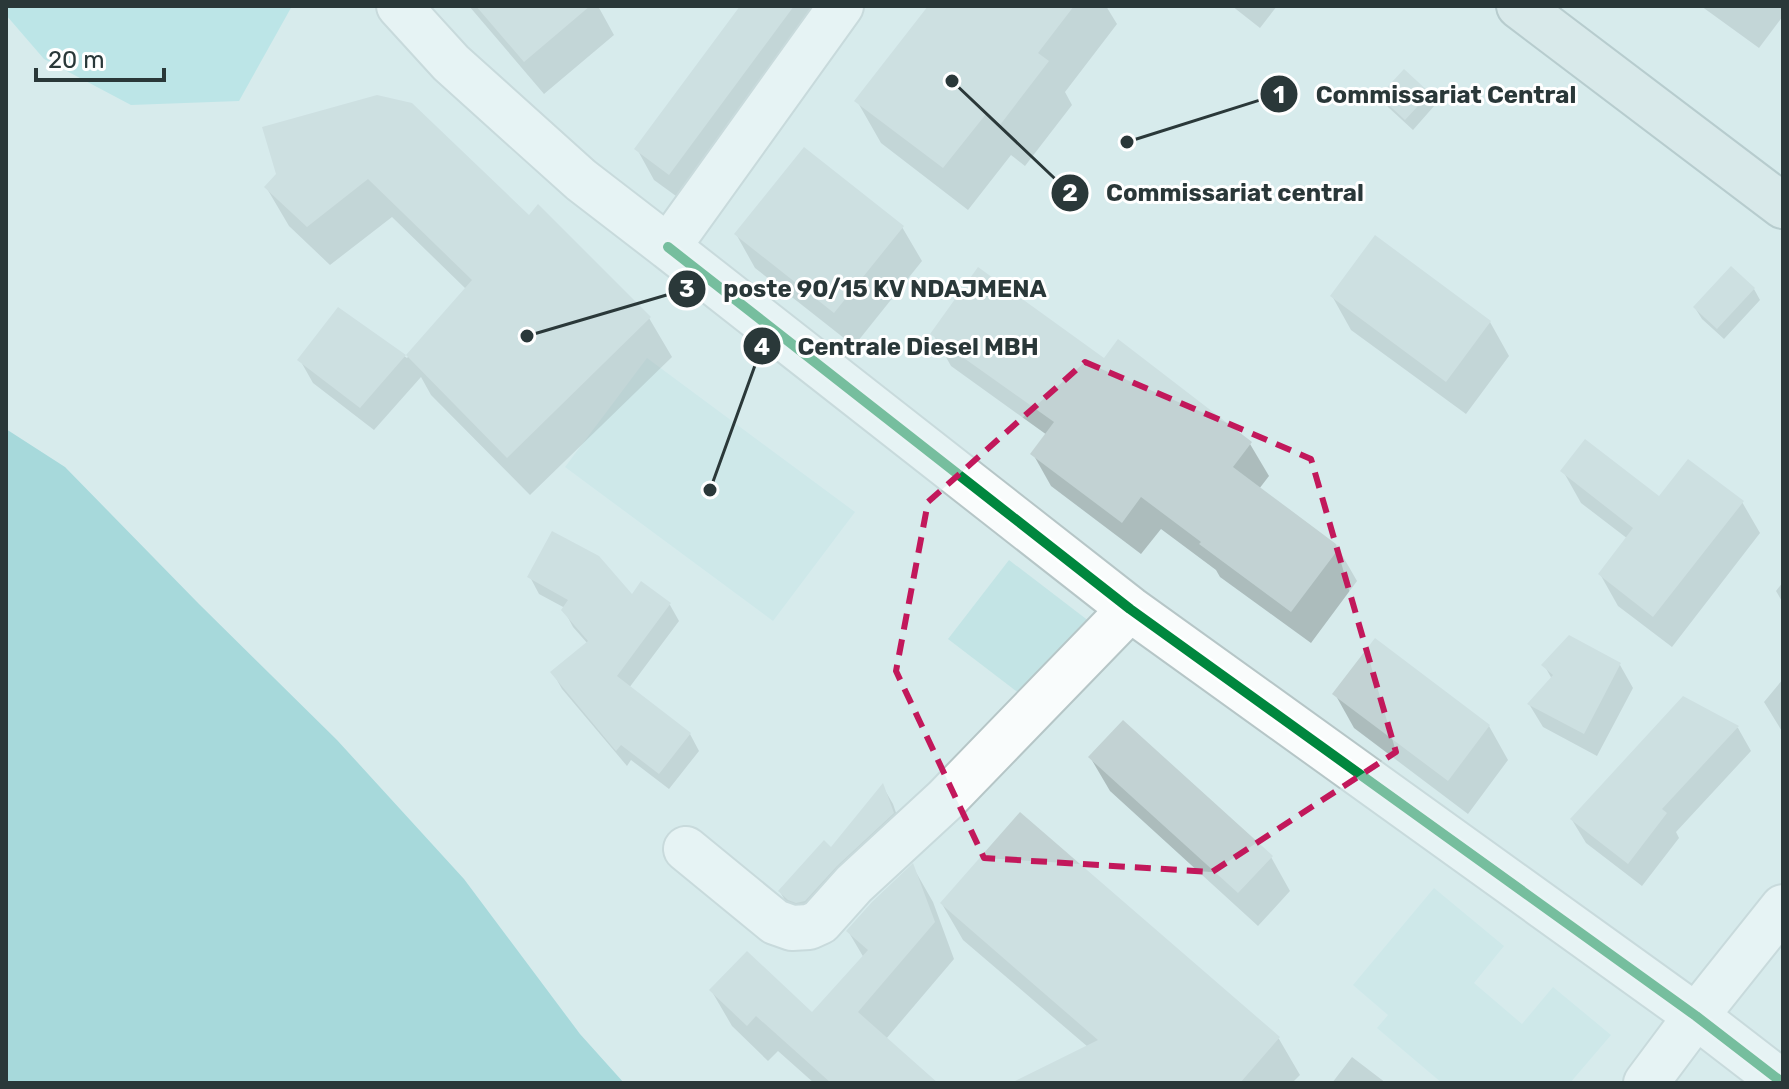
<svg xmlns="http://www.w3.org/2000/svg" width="1789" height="1089" font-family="Rubik,sans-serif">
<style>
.built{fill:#c3e4e5}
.green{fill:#9cdee0}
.water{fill:#6dc4c6}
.shadow{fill:#0003}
.building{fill:#c2d2d3}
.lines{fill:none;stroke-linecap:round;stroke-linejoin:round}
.minor-casing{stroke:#b6c6c7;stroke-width:48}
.major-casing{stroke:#90a7a8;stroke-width:48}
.minor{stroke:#f9fcfc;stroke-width:44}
.major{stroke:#dae6e6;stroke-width:44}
.cycleway-casing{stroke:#fff;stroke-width:15}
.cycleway{stroke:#00873e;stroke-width:10}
.marked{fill:none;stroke:#c2185b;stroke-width:6;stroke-dasharray:16 10;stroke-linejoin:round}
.leader{fill:none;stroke:#2a3839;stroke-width:3}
.callout-dot{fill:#2a3839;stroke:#fff;stroke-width:3}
.mark-label{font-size:24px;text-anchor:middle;font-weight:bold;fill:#fff}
.callout-label{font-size:24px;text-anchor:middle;font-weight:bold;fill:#2a3839;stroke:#fff;stroke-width:6;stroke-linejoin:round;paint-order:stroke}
</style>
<rect width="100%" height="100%" fill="#d7ebec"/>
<path class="built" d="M647,358L855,512L773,621L565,467Z
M1009,560L1094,625L1033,704L948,639Z
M1434,888L1504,946L1474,983L1522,1024L1553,987L1611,1035L1570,1083H1442L1377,1028L1388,1015L1353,985Z"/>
<path class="green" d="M6,6H292L239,101L131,105L44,59L6,15Z"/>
<path class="water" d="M6,429L65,467L199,604L337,740L464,879L580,1034L624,1083H6Z"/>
<path class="shadow" d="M469,6H598L614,35L544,94Z
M743,6H823L687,204L654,180L637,149Z
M930,6H1106L1117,24L1065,92L1072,105L1025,166L1011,155L968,210L881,143L857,101Z
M1232,6H1277L1260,28Z
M1701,6H1783V16L1759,48Z
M1429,94L1435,105L1413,130L1388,107L1381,96Z
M264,129L529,218L649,318L672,357L530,495L431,395L421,377L374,430L313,383L300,360L339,310L407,358L467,290L392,217L330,265L289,226L266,187L278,175Z
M902,227L922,261L854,346L755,268L736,234Z
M1754,289L1760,300L1724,339L1702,319L1695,308Z
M1332,296L1490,322L1509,356L1466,414L1351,330Z
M933,334L1104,361L1250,444L1269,476L1259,489L1338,548L1357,581L1311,643L1220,577L1216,570L1161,529L1141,554L1051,486L1033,454L1047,435L951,366Z
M1563,471L1659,499L1742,502L1760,533L1672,647L1618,606L1600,574L1628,539L1581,503Z
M530,577L670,605L679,621L629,688L690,734L699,751L669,789L631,760L627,766L562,689L553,673L588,644L573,627L564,610L565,608L539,594Z
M1783,582V603L1776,591Z
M1544,665H1620L1633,688L1597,756L1543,727L1529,704L1552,679Z
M1783,679V733L1764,702Z
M1335,694L1489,726L1508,760L1468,814L1354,728Z
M1684,699L1738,728L1751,751L1676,832L1679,838L1642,886L1586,843L1572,820Z
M1090,757L1271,857L1290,891L1258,926L1110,791Z
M883,787L893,804L903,833L816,920L791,910L780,892L831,850Z
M1020,815L1279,1039L1300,1075L1292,1083H1041L1088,1047L963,940L942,904Z
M913,867L933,902L954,959L886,1039L935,1083H814L778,1051L768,1061L732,1026L711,990L813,1015L864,958L848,931Z
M1352,1057L1386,1083H1332Z"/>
<path class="building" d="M476,6H590L524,62Z
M740,6H794L669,175L634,149Z
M928,6H1074L1038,53L1049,61L1000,125L986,114L943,168L854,101Z
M1404,69L1430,93L1405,120L1379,96Z
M377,95L412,103L529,215L538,204L651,317L507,458L406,355L472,280L368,179L307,227L264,187L276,174L262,127Z
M804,147L904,226L834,313L734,234Z
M1375,235L1491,321L1446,382L1330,296Z
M1731,266L1755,288L1717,329L1693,307Z
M978,267L1104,358L1118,339L1252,442L1233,467L1340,547L1291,612L1199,544L1201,542L1141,497L1122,523L1030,454L1054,422L930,334Z
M338,307L406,355L360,408L297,360Z
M1585,439L1659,496L1688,459L1744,501L1653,617L1598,574L1633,528L1560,471Z
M552,531L599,556L632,594L641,581L671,603L617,676L691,733L659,774L621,745L616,751L550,672L588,641L561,610L568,600L527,577Z
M1569,635L1621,663L1584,734L1527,704L1553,675L1541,665Z
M1375,638L1490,725L1448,781L1332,694Z
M1683,696L1739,726L1662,809L1667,813L1628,864L1570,819Z
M1123,720L1273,856L1238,893L1088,757Z
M883,783L894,813L837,866L805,901L796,903L788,900L778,891L824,840L831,847Z
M1020,812L1280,1037L1240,1083H1011L1098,1040L940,903Z
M913,863L935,922L858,1012L938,1083H831L756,1016L747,1026L709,990L747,951L812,1012L868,950L846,931L872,902Z"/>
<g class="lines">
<defs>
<path id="minor" d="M399,6L451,63L581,180L668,247L841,6
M668,247L1130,609L1696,1016L1783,1083
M686,849L775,922L792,928L809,927L820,922L854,884L945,800L1130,609
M1646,1083L1696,1016L1783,907"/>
<path id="major" d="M1519,6L1783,206"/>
</defs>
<use href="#minor" class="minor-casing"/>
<use href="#major" class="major-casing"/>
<use href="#minor" class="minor"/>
<use href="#major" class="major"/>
<defs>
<path id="cycleway" d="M668,247L1130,609L1696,1016L1783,1083"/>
</defs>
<use href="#cycleway" class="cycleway-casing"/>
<use href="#cycleway" class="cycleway"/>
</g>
<path d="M0 0H1789V1089H0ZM1085,362L1311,459L1396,752L1212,872L984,858L896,671L928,502Z" fill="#d7ebec" fill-opacity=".55" fill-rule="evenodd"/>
<path class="marked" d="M1085,362L1311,459L1396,752L1212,872L984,858L896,671L928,502Z"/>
<path class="leader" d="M1127 142L1279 94M952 81L1070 193M527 336L687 289M710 490L762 346"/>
<g class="callout-dot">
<circle cx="1127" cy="142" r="8"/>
<circle cx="952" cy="81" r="8"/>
<circle cx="527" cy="336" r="8"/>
<circle cx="710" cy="490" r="8"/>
<circle cx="1279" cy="94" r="20"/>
<circle cx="1070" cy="193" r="20"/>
<circle cx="687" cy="289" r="20"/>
<circle cx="762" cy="346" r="20"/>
</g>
<g class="mark-label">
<text x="1279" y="103">1</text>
<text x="1070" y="201">2</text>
<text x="687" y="297">3</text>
<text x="762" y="355">4</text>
</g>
<g class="callout-label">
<text x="1446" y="103">Commissariat Central</text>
<text x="1235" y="201">Commissariat central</text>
<text x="885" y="297">poste 90/15 KV NDAJMENA</text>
<text x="918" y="355">Centrale Diesel MBH</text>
</g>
<rect width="1789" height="1089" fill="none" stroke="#2a3839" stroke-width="16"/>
<path d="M36 68v12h128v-12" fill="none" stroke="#2a3839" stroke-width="4"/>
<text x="48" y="68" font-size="24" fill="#2a3839" stroke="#ffffff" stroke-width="6" paint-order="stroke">20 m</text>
</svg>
